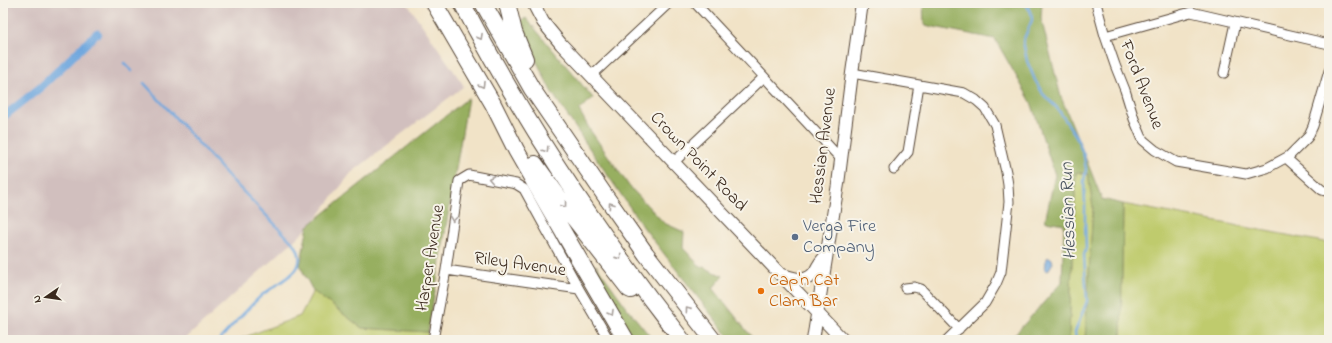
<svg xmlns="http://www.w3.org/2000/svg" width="1332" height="343" font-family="'Indie Flower',sans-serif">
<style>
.industrial{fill:#d1bfbe}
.green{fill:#bfcb6d;stroke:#7d7a46}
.forest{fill:#97af60;stroke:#696c3f}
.water{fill:#6fa7de;stroke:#55687e}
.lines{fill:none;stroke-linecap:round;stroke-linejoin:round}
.stream{stroke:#6fa7de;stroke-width:2.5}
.canal{stroke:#6fa7de;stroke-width:8}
.minor-casing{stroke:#564637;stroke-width:11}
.secondary-casing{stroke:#564637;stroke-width:14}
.motorway-casing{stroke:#564637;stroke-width:18}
.minor{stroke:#fff;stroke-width:9}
.secondary{stroke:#fff;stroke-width:12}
.motorway{stroke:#fff;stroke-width:16}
.oneway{stroke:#a79f9a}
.service-dot{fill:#5c6f8a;stroke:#f7f3e8;stroke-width:1.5}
.food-dot{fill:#e8710a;stroke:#f7f3e8;stroke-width:1.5}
.labels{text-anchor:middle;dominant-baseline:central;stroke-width:4;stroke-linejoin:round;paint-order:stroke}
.street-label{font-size:18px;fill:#3b2a1e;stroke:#f7f3e8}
.service-label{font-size:18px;fill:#4e5e75;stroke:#f7f3e8;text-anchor:start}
.food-label{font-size:18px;fill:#c56008;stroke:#f7f3e8;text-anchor:start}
.water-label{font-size:19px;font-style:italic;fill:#4d5661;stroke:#f7f3e8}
</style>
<rect width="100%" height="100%" fill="#f7f3e8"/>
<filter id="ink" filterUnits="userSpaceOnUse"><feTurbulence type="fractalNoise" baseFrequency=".025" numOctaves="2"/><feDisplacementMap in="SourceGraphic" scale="8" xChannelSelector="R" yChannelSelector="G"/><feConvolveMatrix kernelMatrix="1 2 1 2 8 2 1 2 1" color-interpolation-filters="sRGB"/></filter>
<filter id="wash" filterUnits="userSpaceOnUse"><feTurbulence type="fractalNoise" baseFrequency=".012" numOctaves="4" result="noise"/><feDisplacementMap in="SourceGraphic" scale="16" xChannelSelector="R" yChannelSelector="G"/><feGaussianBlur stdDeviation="0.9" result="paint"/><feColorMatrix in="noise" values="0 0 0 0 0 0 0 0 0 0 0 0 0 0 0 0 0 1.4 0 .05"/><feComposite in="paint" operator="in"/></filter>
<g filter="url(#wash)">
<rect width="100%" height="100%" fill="#f1e3c7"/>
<path class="industrial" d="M3,3H164L166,4L168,3H407L464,86L351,173L311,225L184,340H3Z"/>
<path class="green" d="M1076,172L1088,174L1093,207L1085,340H1070L1069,334Z
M1123,204L1329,243V340H1121Z
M313,291L362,328L428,332L427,340H237L300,316Z"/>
<path class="forest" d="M923,3H1042L1041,18L1061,97L1102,199L1123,204L1121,340H1085L1093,207L1088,174L1076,172L1069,334L1070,340H1010L1062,282L1064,224L1045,221L1055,175L1031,102L995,39L924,25Z
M526,18L593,98L579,110L590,130L629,186L664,223L684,232L683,248L699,265L723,276L713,288L754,340H731L644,228L585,142L551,91L518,23Z
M468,98L428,332L362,328L313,291L300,266L308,226Z
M596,265L627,308L653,340H632L599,284Z"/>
<path class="water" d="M1050,257L1052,259L1053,263L1048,271L1045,270L1046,258Z"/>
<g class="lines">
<path class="stream" d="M1025,3L1031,12L1032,20L1023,41L1027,61L1035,80L1043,94L1057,108L1076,136L1084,156L1086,169L1084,181L1085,203V221L1086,248L1084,255L1087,301L1075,332L1076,340
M124,63L132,71
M144,83L230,178L295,245C300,252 301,261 297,268C292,277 271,288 262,295C247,309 233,325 219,340"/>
<path class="canal" d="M3,117L41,87L97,33L98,34"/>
</g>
</g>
<g filter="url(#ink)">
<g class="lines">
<defs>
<path id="minor" d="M695,3L841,159
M1096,3L1105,36L1115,65L1125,90L1134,119L1143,140L1155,150L1176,162L1246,174L1267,168L1289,156L1308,137L1313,126L1329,71
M1105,36L1191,12L1329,44
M852,73L964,93L976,100L985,108L995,125L1006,172L1008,185L1009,202L1001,272L996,284L985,303L947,340
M1224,73L1235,23
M591,76L669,3
M1286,158L1322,190L1329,192
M673,163L764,77
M894,169L908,152L919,85
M446,270L579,289L609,340
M905,288L914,287L921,289L959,329
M433,340L446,270L459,181L469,175L516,184L524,189L579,289"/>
<path id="secondary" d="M533,3L543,22L561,44L843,340
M783,275C795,279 808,284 816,270C818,266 821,261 825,257
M813,340L838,184L852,73L862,3"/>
<path id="motorway" d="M434,3L493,104L516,150L548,206L626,340
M462,3C524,122 599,234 682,340
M483,3L532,89L606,197L646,254L713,340
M507,3L514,32L525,59
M535,164L573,217L629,289L631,290"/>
</defs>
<use href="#minor" class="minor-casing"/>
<use href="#secondary" class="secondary-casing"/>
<use href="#motorway" class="motorway-casing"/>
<use href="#minor" class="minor"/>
<use href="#secondary" class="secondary"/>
<use href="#motorway" class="motorway"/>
</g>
<defs><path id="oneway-chevron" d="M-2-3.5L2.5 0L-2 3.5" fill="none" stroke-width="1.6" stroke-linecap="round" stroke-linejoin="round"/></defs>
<g class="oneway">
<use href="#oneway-chevron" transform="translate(480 37) rotate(61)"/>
<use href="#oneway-chevron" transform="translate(482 85) rotate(60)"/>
<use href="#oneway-chevron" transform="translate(546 150) rotate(57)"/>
<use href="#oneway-chevron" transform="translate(491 179) rotate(-169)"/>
<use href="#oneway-chevron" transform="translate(564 205) rotate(53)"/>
<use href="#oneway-chevron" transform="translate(611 205) rotate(-126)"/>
<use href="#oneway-chevron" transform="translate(453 219) rotate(98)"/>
<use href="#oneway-chevron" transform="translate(619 257) rotate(55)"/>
<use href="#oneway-chevron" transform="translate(688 309) rotate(-127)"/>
<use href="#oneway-chevron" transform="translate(611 313) rotate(60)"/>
</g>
</g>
<circle class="service-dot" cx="795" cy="237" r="4"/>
<circle class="food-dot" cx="761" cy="291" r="4"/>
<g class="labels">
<g class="street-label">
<text transform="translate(1141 85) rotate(69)">Ford Avenue</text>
<text transform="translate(824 146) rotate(-83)">Hessian Avenue</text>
<text transform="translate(698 162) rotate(46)">Crown Point Road</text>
<text transform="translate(431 258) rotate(-81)">Harper Avenue</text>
<text transform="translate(520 265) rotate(8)">Riley Avenue</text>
</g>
<g class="service-label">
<text x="803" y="227">Verga Fire<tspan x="803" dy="21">Company</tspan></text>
</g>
<g class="food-label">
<text x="769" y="281">Cap'n Cat<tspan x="769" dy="21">Clam Bar</tspan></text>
</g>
<g class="water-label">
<text transform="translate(1069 211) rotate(-92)">Hessian Run</text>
</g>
</g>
<rect width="1332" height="343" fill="none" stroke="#f7f3e8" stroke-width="16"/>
<g transform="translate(46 297) rotate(257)" stroke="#f7f3e8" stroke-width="3" paint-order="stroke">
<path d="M0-3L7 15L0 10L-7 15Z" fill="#3b2a1e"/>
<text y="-6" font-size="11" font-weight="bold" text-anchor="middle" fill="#3b2a1e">N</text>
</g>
</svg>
